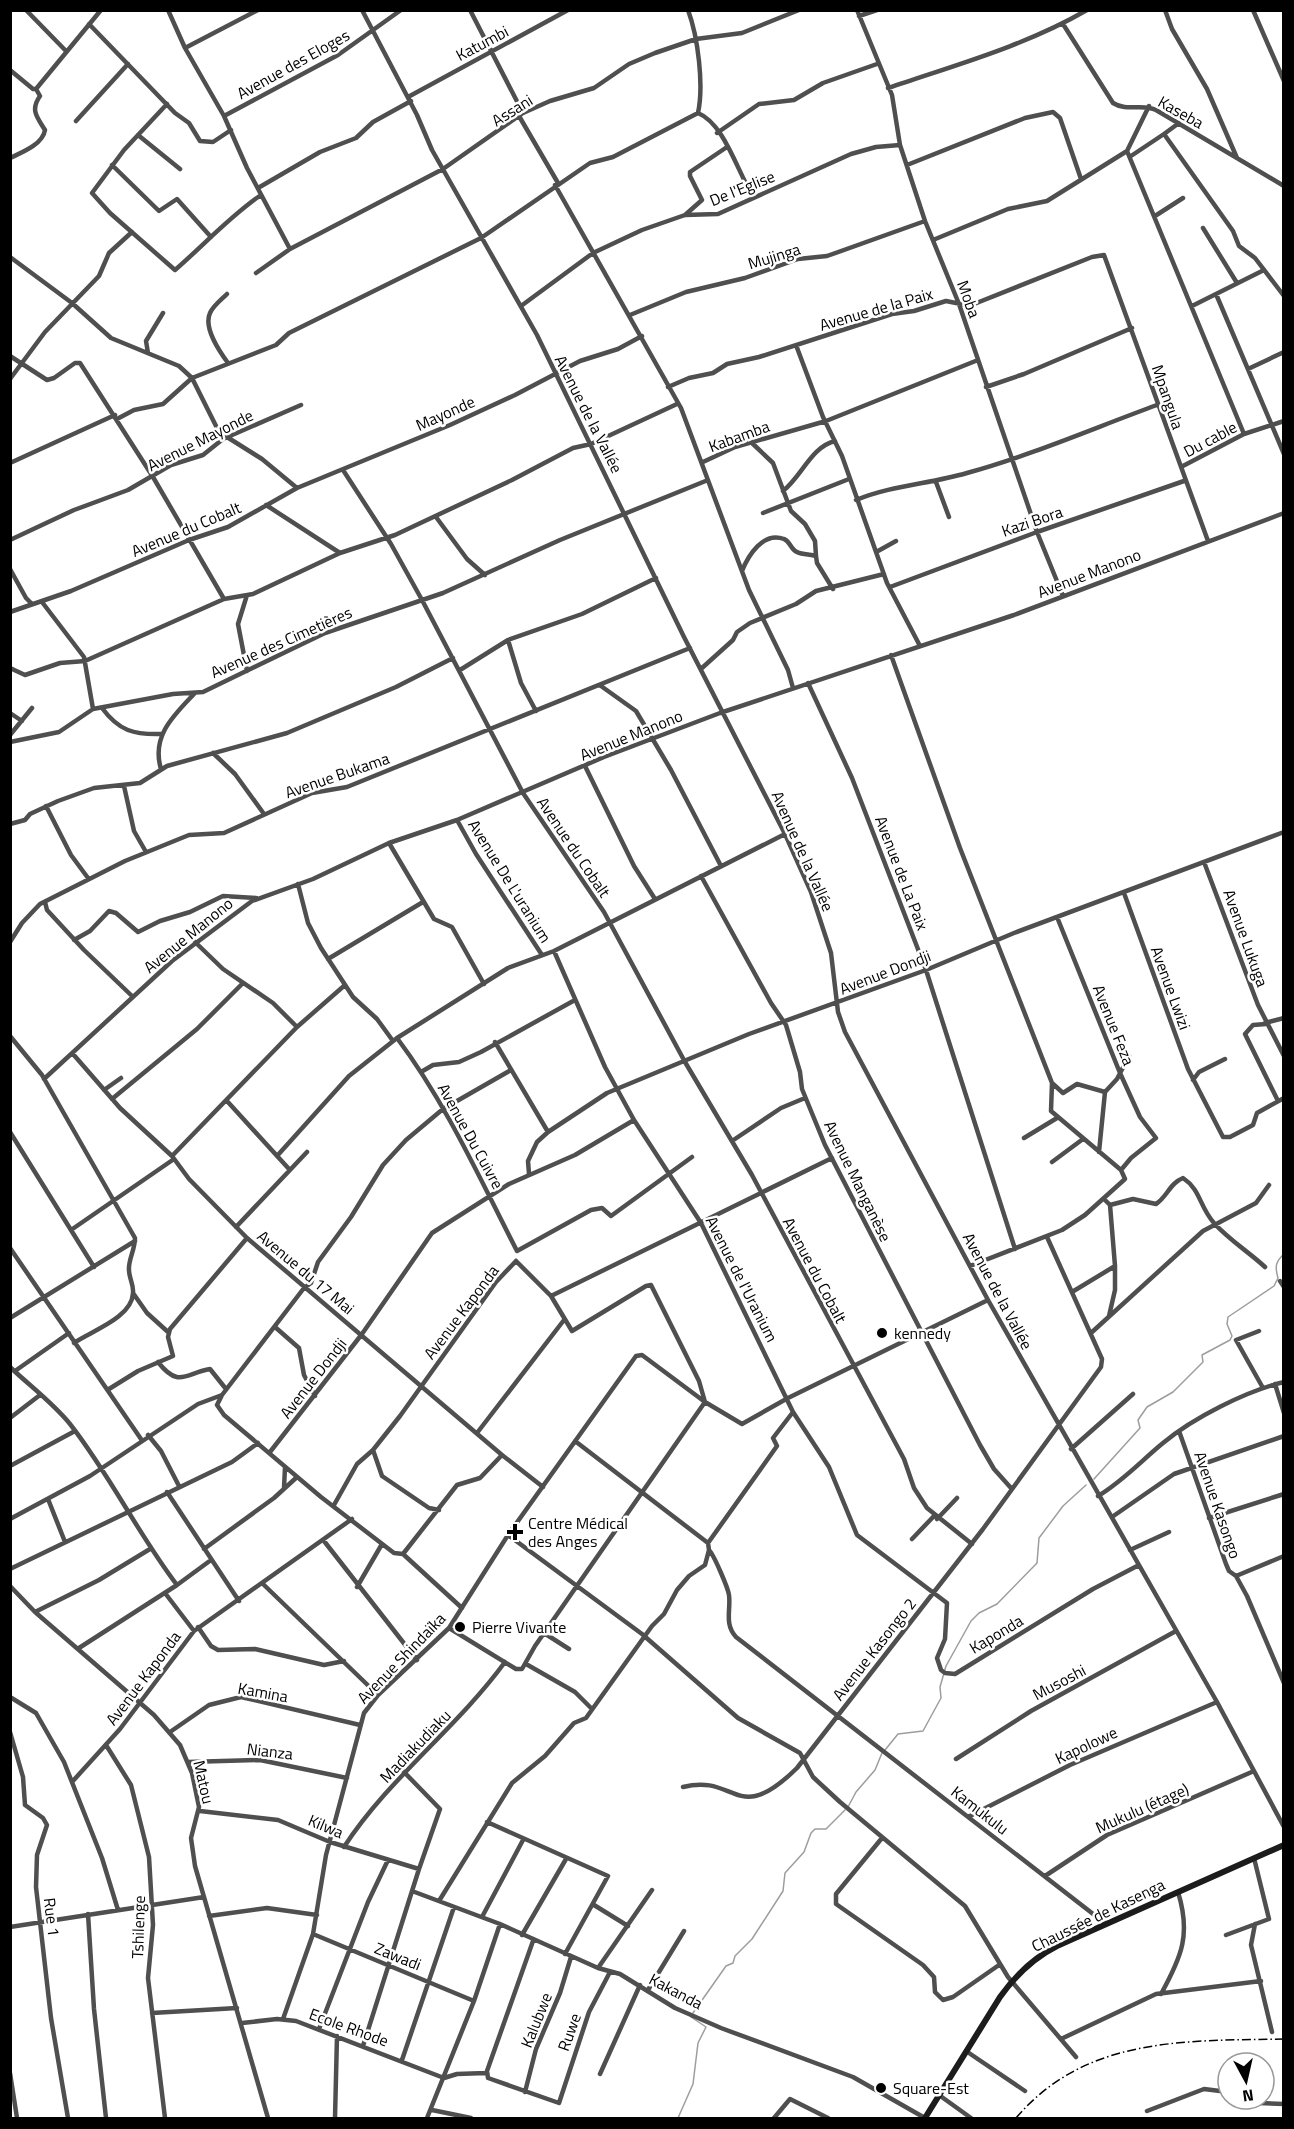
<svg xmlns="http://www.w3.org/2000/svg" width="1294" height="2129" font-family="'Titillium Web',sans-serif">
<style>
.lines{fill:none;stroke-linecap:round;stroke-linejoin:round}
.stream{stroke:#9d9d9d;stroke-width:1.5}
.minor{stroke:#4f4f4f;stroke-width:4.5}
.secondary{stroke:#1c1c1c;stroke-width:6}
.rail{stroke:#000;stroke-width:1.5;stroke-dasharray:9 3 1.5 3;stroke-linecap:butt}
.poi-dot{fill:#000;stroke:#fff;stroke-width:2}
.labels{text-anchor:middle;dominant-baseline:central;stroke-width:5;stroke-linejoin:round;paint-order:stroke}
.street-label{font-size:16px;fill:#000;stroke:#fff}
.poi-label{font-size:16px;fill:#000;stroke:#fff;text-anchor:start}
</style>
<rect width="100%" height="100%" fill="#fff"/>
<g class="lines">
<path class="stream" d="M1094,1479L1140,1428L1138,1420L1147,1407L1173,1392L1203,1362L1202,1355L1230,1340L1232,1336L1227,1324L1228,1317L1274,1286L1278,1278C1275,1267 1275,1262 1284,1254
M885,1750L898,1734L923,1731L941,1698L940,1687L946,1666L971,1621L979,1613L997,1604L1037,1563L1039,1538L1063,1506L1086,1485
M848,1807L856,1792L875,1770L882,1753
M693,2013L726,1966L733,1963L735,1956L752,1939L783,1891L785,1873L804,1852L811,1833L815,1829H826L845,1810
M678,2118L693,2084L698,2043L706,2027L691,2017"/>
<path class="minor" d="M26,10L66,51
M168,10L185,48L224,116L247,168L290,249
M362,10L417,115L432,150L537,335L684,637L785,834L811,892L831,953L838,1012L845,1032L988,1300L1217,1702L1284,1827
M470,10L523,113
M688,10C698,37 704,85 698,113
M857,10L892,95L900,145L925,221L959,304L1037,532L1063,596
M1165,10L1172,29L1207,89L1237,158
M1253,10L1284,81
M859,16L877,10
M89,24L175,113L189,123L200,141L213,142L231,130
M1063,24L1113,103C1127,112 1143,103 1156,110L1284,186
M185,48L258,10
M10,70L33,89H36
M888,88C955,65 1025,46 1087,10
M36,89L101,10
M408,97L568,10
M167,104L124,150L92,193L110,213L175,270C204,245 230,216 261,195
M698,113C725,124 738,174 753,196
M224,116L338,55L401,10
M519,116L558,183
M76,121L128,64
M1179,123L1164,134L1233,231L1239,246L1255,258L1284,296
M717,133L759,104L794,100L823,83L877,64
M138,135L180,169
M1127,151L1244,434
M1127,151L1149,106
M1131,156L1164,134
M10,158C23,152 43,144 45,130C37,117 30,110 40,96L36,89
M112,165L159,211L177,199L211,237
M907,165L1025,118L1053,112L1060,118L1081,179
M555,185L681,408L749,590L788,670L793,688
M258,188L320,152L356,138L373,122L411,101
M685,215L702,200L690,176V172L727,147
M1155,216L1183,198
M1203,228L1237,283
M933,240L1008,209L1047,201L1127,151
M10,257L72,303L111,338L179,366L192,378L219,432L262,459L297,488
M256,273L290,249L443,169L523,113L550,101L594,88L629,64L655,53L696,39L742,33L799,10
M227,294C221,300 213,306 210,313C203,328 220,352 228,363
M1216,294L1284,454
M521,306L593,253L642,230L685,215L718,214L851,154L876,147L900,145
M1192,306L1264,270
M630,315L686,292L745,278L798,259L827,256L925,221
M796,345L823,417L842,456L887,583L920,646
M148,353L146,341L163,313
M10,356L47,380L54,378L75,363H80L153,477L224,599
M1248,369L1284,352
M10,379L45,332L99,276L109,253L132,232
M668,387L689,378L713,373L727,364L759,357L892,314L914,311L946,301L966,305L974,304L1092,257L1104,255L1208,541
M986,387L1024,374L1132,328
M117,419L134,410L163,404L192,378L276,345L289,333L481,238L590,163L613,157L698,113
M752,443L773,463L791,511L805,524L815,541L816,556
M703,462L735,447L826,421L978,360
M10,463L115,415
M1181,467L1244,434L1284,421
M343,470L391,544L422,600L523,793L604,912L685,1062L752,1175L904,1459L914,1488L927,1508L972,1544
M936,482L949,517
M783,491C802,476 811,447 835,441
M856,500C892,485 930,484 967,473C1032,455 1094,428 1157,405
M266,505L340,553
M763,513L849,479
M436,517L467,559L485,575
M10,540L74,510L128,490L171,465L203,455L223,439L301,405
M878,551L896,541
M10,569L26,598L32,604
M742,571C748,556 763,531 784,539C790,541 791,550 797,552C803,555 810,554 816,556L817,563L833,589
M890,587L1037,532L1184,481
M42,602L84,657L93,709
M10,612L71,591L189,540L228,527L297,488L450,425L515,395L580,361L618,349L642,336
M508,640L521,683L536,711
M891,655L960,848L1052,1083L1063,1093L1077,1084L1105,1092
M10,668L25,675L60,663L85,661L224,599L253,594L340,553L395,535L512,480L573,448L591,444L677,404
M702,668L733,640L737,632L750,623L796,604L816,591L884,574
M460,670L508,640L582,614L656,578
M247,671L238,624L247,595
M808,683L852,778L926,970L1015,1249
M601,686L636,711L671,770L721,866
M102,708C119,731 134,735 162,734
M10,713L22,721
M10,735L32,708
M10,742L59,732L93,709L173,694L203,692L325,633L443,593L560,540L708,480
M213,753L235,774L264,814
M585,766L634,866L655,899
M161,769C151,736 174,715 194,694
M124,786L134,831L146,852
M46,806L71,855L88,878
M457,820L476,854L542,955
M10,824L25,820L30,814L58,801L94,788L140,783L167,766L287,733L396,687L453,658
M389,843L434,919L452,927L484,984
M1204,862L1258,1005L1284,1056
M701,876L771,1003L786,1025L800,1072L802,1089L825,1145L980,1445L994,1469L1011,1488
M298,884L308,923L321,948L353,997L377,1019L393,1041
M1124,893L1188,1069L1223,1137H1230L1253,1125L1257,1113L1284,1098
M45,902L47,910L84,950L132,996
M1057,917L1120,1073L1140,1117L1156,1138L1131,1158L1121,1170
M74,940L90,931L109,911L116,913L138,932L160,921L190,912L223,896L256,898
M10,942L22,923L40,904L125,861L189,835L224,833L312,793L347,787L690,648
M195,942L223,969L273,1003L297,1027
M554,951L605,1067L634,1120L701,1223L793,1412L829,1467L857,1535L947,1603L945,1639L937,1658L941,1670L945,1673L955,1674L1093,1589L1139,1565
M328,959L423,902
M1265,1023L1284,1018
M1266,1024L1253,1025L1245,1034L1278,1101
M10,1036L42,1075L135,1238C135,1250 128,1260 129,1270C129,1278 134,1285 133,1293C132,1318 91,1331 74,1343
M397,1038C446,1103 480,1179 517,1251
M495,1042L548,1132
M73,1054L120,1108L172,1156L189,1179L247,1238L502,1455L543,1487
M421,1072L433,1065L459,1062L481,1052L575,1000
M44,1079L172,961L252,901L313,879L389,843L457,820L604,757L720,713L1014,615L1284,513
M1193,1080L1199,1072L1225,1059
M104,1090L121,1078
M112,1099L197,1029L243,983
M227,1101L289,1169
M10,1132L94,1267
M1024,1138L1057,1118
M732,1141L781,1108L805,1098
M1099,1152L1105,1092L1117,1079L1129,1056
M172,1156L297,1027L345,985
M277,1156L349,1076L397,1038L508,968L554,951L785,834
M1052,1162L1083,1139
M529,1174L528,1161L537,1142L548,1132L607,1093L749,1034L926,970L1014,933L1284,832
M1110,1205L1133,1199L1156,1204C1167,1197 1170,1183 1183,1178C1201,1190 1199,1206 1214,1223C1229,1240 1249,1252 1265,1267
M236,1227L307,1152
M71,1230L174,1159
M10,1248L141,1439
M517,1251L591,1210L602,1208L611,1216L692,1157
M970,1266L1062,1230L1085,1215L1125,1179L1121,1170L1051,1111L1052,1083
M1280,1281L1284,1287
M1072,1292L1115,1266L1110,1205L1104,1199
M133,1293L147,1313L168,1332
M551,1296L832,1158
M1109,1316L1115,1290V1266
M10,1318L135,1241
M275,1327L299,1348L304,1375L315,1396
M1259,1331L1236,1340L1263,1388
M1091,1333L1203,1231L1256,1203L1269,1185
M158,1362C179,1389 186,1373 210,1369L226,1389
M10,1367C30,1386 53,1403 70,1424C110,1475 138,1534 177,1585
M15,1371L69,1333
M1275,1384L1284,1413
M109,1389L138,1371L173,1356L168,1337L170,1329L247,1238
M10,1418L40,1395
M1179,1431L1226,1564L1229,1571L1236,1576L1247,1596L1284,1683
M477,1433L564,1320
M148,1435L161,1451L179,1486
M1071,1449L1133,1394
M373,1450L382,1476L429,1508L439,1510
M270,1452L362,1334L432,1233L509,1184L575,1155L634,1120
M10,1466L75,1431
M284,1488L285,1467
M167,1492L239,1601
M1098,1496C1123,1481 1141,1461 1163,1443C1193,1418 1246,1391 1284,1382
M48,1499L65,1542
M334,1505L357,1464L373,1450L400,1416L496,1282L516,1261
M1112,1517L1174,1474L1284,1436
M1209,1518L1284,1494
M10,1519L90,1476L198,1404L222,1395
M937,1519L957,1498
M508,1535L642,1634L738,1718L800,1753L813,1777L840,1802L965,1906L1008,1977L1076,2057
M912,1539L934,1516
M324,1541L417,1660
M708,1543L777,1446L773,1438L793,1412
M204,1549L274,1498L297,1477
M709,1550C714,1555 728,1588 729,1595C731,1610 724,1624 736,1637L1106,1924
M1130,1550L1169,1532
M403,1554L457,1485L480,1478L502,1455
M10,1569L232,1462L258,1443
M1236,1576L1284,1556
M263,1584L378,1695
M10,1586L35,1612L154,1715L180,1745L192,1773L199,1807L191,1838L195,1866L268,2118
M357,1587L382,1544
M165,1593L194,1631
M462,1608L403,1554L394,1553L321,1497L224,1415L217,1405L222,1395L304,1288L311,1283L318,1262L351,1217L383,1165L406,1140L443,1109L511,1070
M35,1612L99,1580L150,1549
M198,1627L211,1646L218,1650L255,1649L324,1665L344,1661
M449,1628L516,1669H522L535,1646L705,1402L699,1381L651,1285L646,1286L572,1331L551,1296L516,1261
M544,1633L569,1649
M79,1648L177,1585L211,1560
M526,1664L575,1692L592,1709
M10,1697L36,1713L64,1762L102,1858L118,1910
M10,1732L23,1777L25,1805L43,1818L47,1825L37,1855L36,1887L51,2018L68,2118
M170,1732L209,1705L241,1697L360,1725
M106,1745L131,1785L149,1857L153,1925L148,1978L165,2118
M956,1759L1031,1711L1176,1631
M188,1762L260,1760L347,1778
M404,1772L440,1809L419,1869
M72,1782L120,1729L194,1631L352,1519
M683,1787C737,1773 736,1828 797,1768L983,1529L1101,1367L1102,1359L1047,1237
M200,1811L278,1820L330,1842L419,1869L363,2046
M968,1817L1070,1765L1217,1702
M487,1822L608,1876L565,1954
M882,1838L836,1894V1904L923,1965L934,1977L935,1992L943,2000L953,1997L999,1965
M344,1847C389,1778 456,1729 505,1662
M1045,1876L1107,1835L1254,1771
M412,1891L500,1924L598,1968L620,1974L675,2008L721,2028L853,2077L925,2118
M439,1901L512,1783L545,1756L574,1723L586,1718L652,1626L664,1614L677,1590L689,1576L705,1565L709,1550L708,1543L575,1441
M594,1905L628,1926
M88,1914L94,2009L106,2118
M209,1916L267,1908L317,1915
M482,1917L523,1840
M1255,1924L1251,1945L1272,2032
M10,1927L204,1897
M313,1934L474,2001
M522,1935L566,1859
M1226,1935L1269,1919L1254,1858
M533,1941L487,2071L488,2078L559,2103L589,2012L610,1972
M598,1968L652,1890
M648,1990L684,1931
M1161,1994C1182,1956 1191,1934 1178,1892
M152,2013L237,2008
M283,2019L313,1934L326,1855L364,1713L378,1695L449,1628L508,1535L636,1356L642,1355L705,1402L742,1424L788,1398L988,1300
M242,2023L277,2019L296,2021L444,2078L457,2074L486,2073
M319,2029L368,1902L388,1860
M1061,2039L1156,1994L1261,1981
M966,2051L1025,2091
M402,2060L454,1907
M10,2073L17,2118
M600,2074L640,1985
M525,2092L536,2049L560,1993L571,1957
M939,2095L971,2118
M1248,2099L1259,2103L1284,2104
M432,2110L471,2118
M1147,2111L1204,2089L1228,2092
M335,2118L337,2036
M427,2118L474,2001L500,1924
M774,2118L790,2099L828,2118"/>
<path class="secondary" d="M925,2118L1000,1997C1015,1976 1033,1958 1057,1946L1284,1845"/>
<path class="rail" d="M1016,2118C1086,2036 1185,2041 1284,2039"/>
</g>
<g class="poi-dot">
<circle cx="882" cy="1333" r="6"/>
<path d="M512 1523h6v6h6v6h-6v6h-6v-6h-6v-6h6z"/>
<circle cx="460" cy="1627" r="6"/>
<circle cx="881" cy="2088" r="6"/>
</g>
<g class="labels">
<g class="street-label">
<text transform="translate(482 43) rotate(-28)">Katumbi</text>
<text transform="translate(293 64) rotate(-29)">Avenue des Eloges</text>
<text transform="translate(512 110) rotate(-32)">Assani</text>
<text transform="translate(1181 112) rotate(29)">Kaseba</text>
<text transform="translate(742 188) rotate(-22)">De l'Eglise</text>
<text transform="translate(774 256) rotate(-17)">Mujinga</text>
<text transform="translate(969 299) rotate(70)">Moba</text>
<text transform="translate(876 309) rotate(-16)">Avenue de la Paix</text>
<text transform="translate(1168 397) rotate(71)">Mpangula</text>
<text transform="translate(445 413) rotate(-24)">Mayonde</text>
<text transform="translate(589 414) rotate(63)">Avenue de la Vallée</text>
<text transform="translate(739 436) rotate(-20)">Kabamba</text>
<text transform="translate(1210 439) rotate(-28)">Du cable</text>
<text transform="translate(200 440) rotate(-27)">Avenue Mayonde</text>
<text transform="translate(1032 521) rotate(-19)">Kazi Bora</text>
<text transform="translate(186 529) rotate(-23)">Avenue du Cobalt</text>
<text transform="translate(1089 573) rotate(-21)">Avenue Manono</text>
<text transform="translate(281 642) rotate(-24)">Avenue des Cimetières</text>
<text transform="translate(631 735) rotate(-22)">Avenue Manono</text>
<text transform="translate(337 775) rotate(-19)">Avenue Bukama</text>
<text transform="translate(574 847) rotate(56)">Avenue du Cobalt</text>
<text transform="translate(803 851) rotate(66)">Avenue de la Vallée</text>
<text transform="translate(902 873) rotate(69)">Avenue de La Paix</text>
<text transform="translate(510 881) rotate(58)">Avenue De L'uranium</text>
<text transform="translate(188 935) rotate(-39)">Avenue Manono</text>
<text transform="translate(1246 938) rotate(70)">Avenue Lukuga</text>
<text transform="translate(885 972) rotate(-21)">Avenue Dondji</text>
<text transform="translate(1171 988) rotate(70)">Avenue Lwizi</text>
<text transform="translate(1114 1025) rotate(68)">Avenue Feza</text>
<text transform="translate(471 1136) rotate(61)">Avenue Du Cuivre</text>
<text transform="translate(858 1181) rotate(64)">Avenue Manganèse</text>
<text transform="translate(815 1270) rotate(62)">Avenue du Cobalt</text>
<text transform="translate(306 1272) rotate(40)">Avenue du 17 Mai</text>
<text transform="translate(742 1279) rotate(63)">Avenue de l'Uranium</text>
<text transform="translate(998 1291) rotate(62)">Avenue de la Vallée</text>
<text transform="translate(461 1312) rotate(-53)">Avenue Kaponda</text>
<text transform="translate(313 1378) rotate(-52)">Avenue Dondji</text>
<text transform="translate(1218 1505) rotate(71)">Avenue Kasongo</text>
<text transform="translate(996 1634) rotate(-31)">Kaponda</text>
<text transform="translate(874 1649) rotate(-52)">Avenue Kasongo 2</text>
<text transform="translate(401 1658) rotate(-46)">Avenue Shindaïka</text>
<text transform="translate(143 1678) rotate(-53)">Avenue Kaponda</text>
<text transform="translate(1059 1682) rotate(-28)">Musoshi</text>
<text transform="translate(263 1692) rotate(10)">Kamina</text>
<text transform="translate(1086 1745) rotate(-25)">Kapolowe</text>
<text transform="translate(415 1746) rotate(-46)">Madiakudiaku</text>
<text transform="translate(270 1751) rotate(7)">Nianza</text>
<text transform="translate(204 1782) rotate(77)">Matou</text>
<text transform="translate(1142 1808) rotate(-24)">Mukulu (étage)</text>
<text transform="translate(980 1810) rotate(38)">Kamukulu</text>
<text transform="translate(326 1826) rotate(23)">Kilwa</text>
<text transform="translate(1098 1915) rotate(-26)">Chaussée de Kasenga</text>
<text transform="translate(52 1917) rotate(83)">Rue 1</text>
<text transform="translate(138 1927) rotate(-88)">Tshilenge</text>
<text transform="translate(398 1956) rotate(22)">Zawadi</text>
<text transform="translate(676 1991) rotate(28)">Kakanda</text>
<text transform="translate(536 2020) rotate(-68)">Kalubwe</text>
<text transform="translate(349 2027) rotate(20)">Ecole Rhode</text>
<text transform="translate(569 2032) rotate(-70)">Ruwe</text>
</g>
<g class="poi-label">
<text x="894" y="1333">kennedy</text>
<text x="528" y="1523">Centre Médical<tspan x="528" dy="18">des Anges</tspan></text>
<text x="472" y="1627">Pierre Vivante</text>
<text x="893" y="2088">Square-Est</text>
</g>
</g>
<rect width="1294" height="2129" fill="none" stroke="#000000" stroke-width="24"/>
<g transform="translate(1246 2081) rotate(172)"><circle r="28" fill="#ffffff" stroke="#999999" stroke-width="1.5"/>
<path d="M0-4.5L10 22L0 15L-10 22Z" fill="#000000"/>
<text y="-9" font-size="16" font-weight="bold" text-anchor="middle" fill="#000000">N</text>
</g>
</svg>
